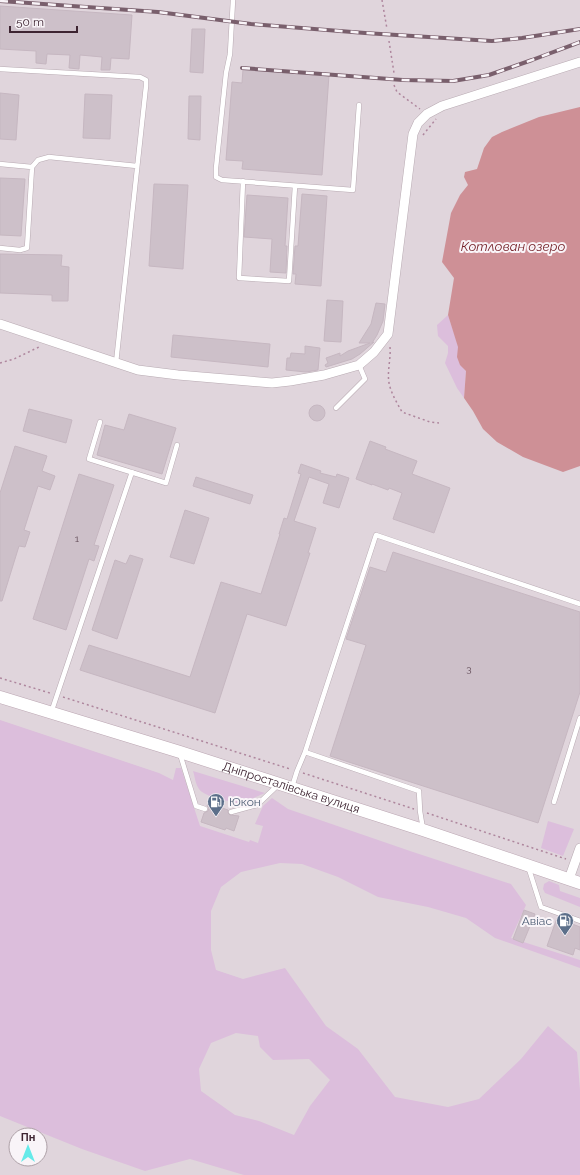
<svg xmlns="http://www.w3.org/2000/svg" width="580" height="1175" font-family="Raleway,sans-serif">
<style>
.built{fill:#e0d5dc;fill-rule:evenodd}
.green{fill:#dcbedc;fill-rule:evenodd}
.water{fill:#ce9096}
.building{fill:#cdc0c9;stroke:#c6b7c1}
.lines{fill:none;stroke-linecap:round;stroke-linejoin:round}
.lane-casing{stroke:#b8aab2;stroke-width:5.5}
.street-casing{stroke:#b8aab2;stroke-width:10}
.secondary-casing{stroke:#bba6b2;stroke-width:13}
.path{stroke:#ae869d;stroke-width:1.5;stroke-dasharray:2 3;stroke-linecap:butt}
.lane{stroke:#fff;stroke-width:4.5}
.street{stroke:#fff;stroke-width:9}
.secondary{stroke:#fff;stroke-width:12}
.rail-casing{stroke:#795f6c;stroke-width:4}
.rail{stroke:#f9f4f8;stroke-width:2.5;stroke-dasharray:8;stroke-linecap:butt}
.labels{text-anchor:middle;dominant-baseline:central;stroke-width:4;stroke-linejoin:round;paint-order:stroke}
.number-label{font-size:10px;fill:#614b57}
.street-label{font-size:12px;fill:#3d2431;stroke:#f9f4f8}
.service-label{font-size:12px;fill:#4e5e75;stroke:#f9f4f8;text-anchor:start}
.water-label{font-size:13px;font-style:italic;fill:#762229;stroke:#f9f4f8}
</style>
<rect width="100%" height="100%" fill="#ede4ea"/>
<path class="built" d="M0,0H580V1175H0ZM16,1135H40V1159H16Z"/>
<path class="green" d="M448,315C451,325 455,335 458,345C461,358 454,358 466,371L464,398L457,388L445,363L448,353V346L438,336L437,325Z
M0,720L159,773L173,780L176,768H181L200,826L249,842L250,840L258,843L263,826L255,824L263,806L272,798L288,809L413,852L511,884L526,905L511,938L580,960V968L495,938L466,918L428,907L378,897L338,877L302,864L280,863L241,872L221,887L211,911V950L216,970L243,979L285,968L326,1026L358,1049L395,1097L448,1107L479,1099L521,1059L548,1026L577,1052L580,1090V1175H244L190,1159L145,1171L82,1149L0,1116ZM236,1033L258,1036L260,1047L273,1060L309,1059L330,1080L310,1106L294,1135L259,1121L235,1115L201,1091L199,1069L211,1043Z
M193,771L265,793L240,804C230,801 204,797 199,789C195,783 195,777 193,771Z
M548,821L574,829L563,856L541,848Z
M549,881L559,885L560,891L580,898V907L545,893L543,889L544,884Z"/>
<path class="water" d="M580,107V466L563,472L523,457L497,442L483,429L473,411L464,398L466,371L460,365L457,357L458,347L448,315L454,278L442,262L451,213L460,195L468,185L464,177L465,172L477,169L484,148L492,137L502,132L539,117Z"/>
<path class="building" d="M0,6L132,15L129,59L111,58L110,70H101L102,57L80,55L79,69L69,68L70,55L47,54L46,64L36,63V51L0,49Z
M192,29H205L203,73L190,72Z
M243,69L329,75L322,175L242,169L243,161L226,160L232,82L242,83Z
M0,93L19,95L16,140L0,139Z
M85,94L112,95L110,139L83,138Z
M189,96H201L200,140L188,139Z
M0,178L25,179L21,236L0,235Z
M154,184L188,185L183,269L149,266Z
M302,194L327,196L321,286L295,284L296,274H293L295,246H298Z
M247,195L288,198L285,246H287L286,273L270,272L272,239L244,237Z
M0,254L62,255L61,266L69,267L68,301H52V295L0,293Z
M327,300L343,301L341,342L324,341Z
M376,303L385,304L383,321L377,335L372,343L374,342L360,354L352,359L326,367L325,365L328,363L326,358L340,353V356L348,351L370,343H359L371,324Z
M173,335L270,344L268,367L171,357Z
M305,346L320,348L318,370L306,372L286,370L287,358H290L291,353L305,354Z
M309 413a8 8 0 1 1 16 0a8 8 0 1 1-16 0Z
M29,409L72,420L66,443L23,431Z
M129,414L176,428L162,474L97,455L105,425L124,430Z
M370,441L386,447L385,449L417,461L412,474L450,488L434,533L393,519L402,493L389,488L388,490L372,484V485L356,479Z
M15,446L47,456L42,471L55,476L50,490L38,486L24,530L30,532L25,547L19,546L2,601H0V493Z
M301,464L321,471L320,473L336,477L337,474L349,478L339,508L323,503L329,484L309,477L294,521L316,528L308,553H310L286,626L247,614L215,713L80,670L89,645L190,677L221,582L261,594L280,534H279L284,518L287,519L301,474L298,473Z
M79,474L114,485L94,545L99,546L94,561L89,559L66,630L33,619Z
M196,477L253,495L250,504L193,486Z
M185,510L209,518L194,564L170,557Z
M393,552L580,612V692L538,823L330,756L366,645L346,639L370,567L386,572Z
M130,555L143,559L117,639L92,630L115,560L126,564Z
M208,803L228,810V813L230,815L239,816L234,831L226,828L225,830L201,822L204,813L208,811L209,808L207,806Z
M524,910L535,914L523,943L513,939Z
M557,918L580,927V950L575,948L573,955L547,946Z"/>
<g class="lines">
<defs>
<path id="lane" d="M233,0L230,54L226,73L216,168V177L222,180L353,190L359,105
M0,69L140,77L146,80V86L116,363
M0,164L32,167
M243,181L239,278L289,281L295,186
M0,248L20,250L27,248L32,167L38,160L49,157L137,166
M336,408L365,379L359,365
M100,422L89,459L166,483L177,445
M51,713L132,472
M305,752L376,535L580,604
M180,754L196,806L205,809
M292,787L297,771L305,752L419,791L420,811L423,829
M554,802L580,718
M231,812L257,805L278,785
M528,866L541,907L580,921"/>
<path id="street" d="M0,324L138,370L178,375L272,383L290,381L324,375L359,365L374,352L388,334L413,134L418,123L427,114L442,106L580,62
M569,879L580,848"/>
<g id="secondary">
<path id="s1" d="M0,697L180,752L423,830L580,883"/>
</g>
</defs>
<use href="#lane" class="lane-casing"/>
<use href="#street" class="street-casing"/>
<use href="#secondary" class="secondary-casing"/>
<path class="path" d="M382,0L387,29
M389,41L394,73
M394,85L397,92L420,109
M423,135L436,119
M390,347C391,359 387,371 389,383C391,393 397,403 402,412L430,422L439,423
M0,363L14,359L39,347
M0,678L50,693
M63,697L290,769
M303,773L414,809
M427,813L566,859"/>
<use href="#lane" class="lane"/>
<use href="#street" class="street"/>
<use href="#secondary" class="secondary"/>
<defs>
<path id="rail" d="M0,1L158,12L251,24L365,33L492,41L522,38L580,29
M242,68L403,80L453,81L489,75L532,60L580,42"/>
</defs>
<use href="#rail" class="rail-casing"/>
<use href="#rail" class="rail"/>
</g>
<defs>
<symbol id="fuel-pin" viewBox="-11 -11 22 30"><path d="M0 17L-7.5 6A9.5 9.5 0 1 1 7.5 6Z" fill="#5c6f8a" stroke="#f9f4f8"/><path d="M-5.5-6h7V0h2V4h1.3V-2.5L3-4.5l.8-.8L6-3V5H2.5V1h-1V6h-7ZM-4.2-4.7v3.2H.2V-4.7Z" fill="#fff"/></symbol>
</defs>
<g fill-rule="evenodd">
<use href="#fuel-pin" x="206" y="792" width="20" height="27"/>
<use href="#fuel-pin" x="555" y="911" width="20" height="27"/>
</g>
<g class="labels">
<g class="number-label">
<text x="77" y="538">1</text>
<text x="469" y="668">3</text>
</g>
<g class="street-label">
<text stroke="none"><textPath href="#s1" startOffset="305">Дніпросталівська вулиця</textPath></text>
</g>
<g class="service-label">
<text x="229" y="802">Юкон</text>
<text x="552" y="921" text-anchor="end">Авіас</text>
</g>
<g class="water-label">
<text x="513" y="246">Котлован озеро</text>
</g>
</g>
<g transform="translate(28 1147)"><circle r="19" fill="#f9f4f8" stroke="#aea1a8"/>
<path d="M0-3L7 15L0 10L-7 15Z" fill="#65eae9"/>
<text y="-6" font-size="11" font-weight="bold" text-anchor="middle" fill="#3d2431">Пн</text>
</g>
<path d="M10 26v6h67v-6" fill="none" stroke="#3d2431" stroke-width="2"/>
<text x="16" y="26" font-size="12" fill="#3d2431" stroke="#f9f4f8" stroke-width="3" paint-order="stroke">50 m</text>
</svg>
